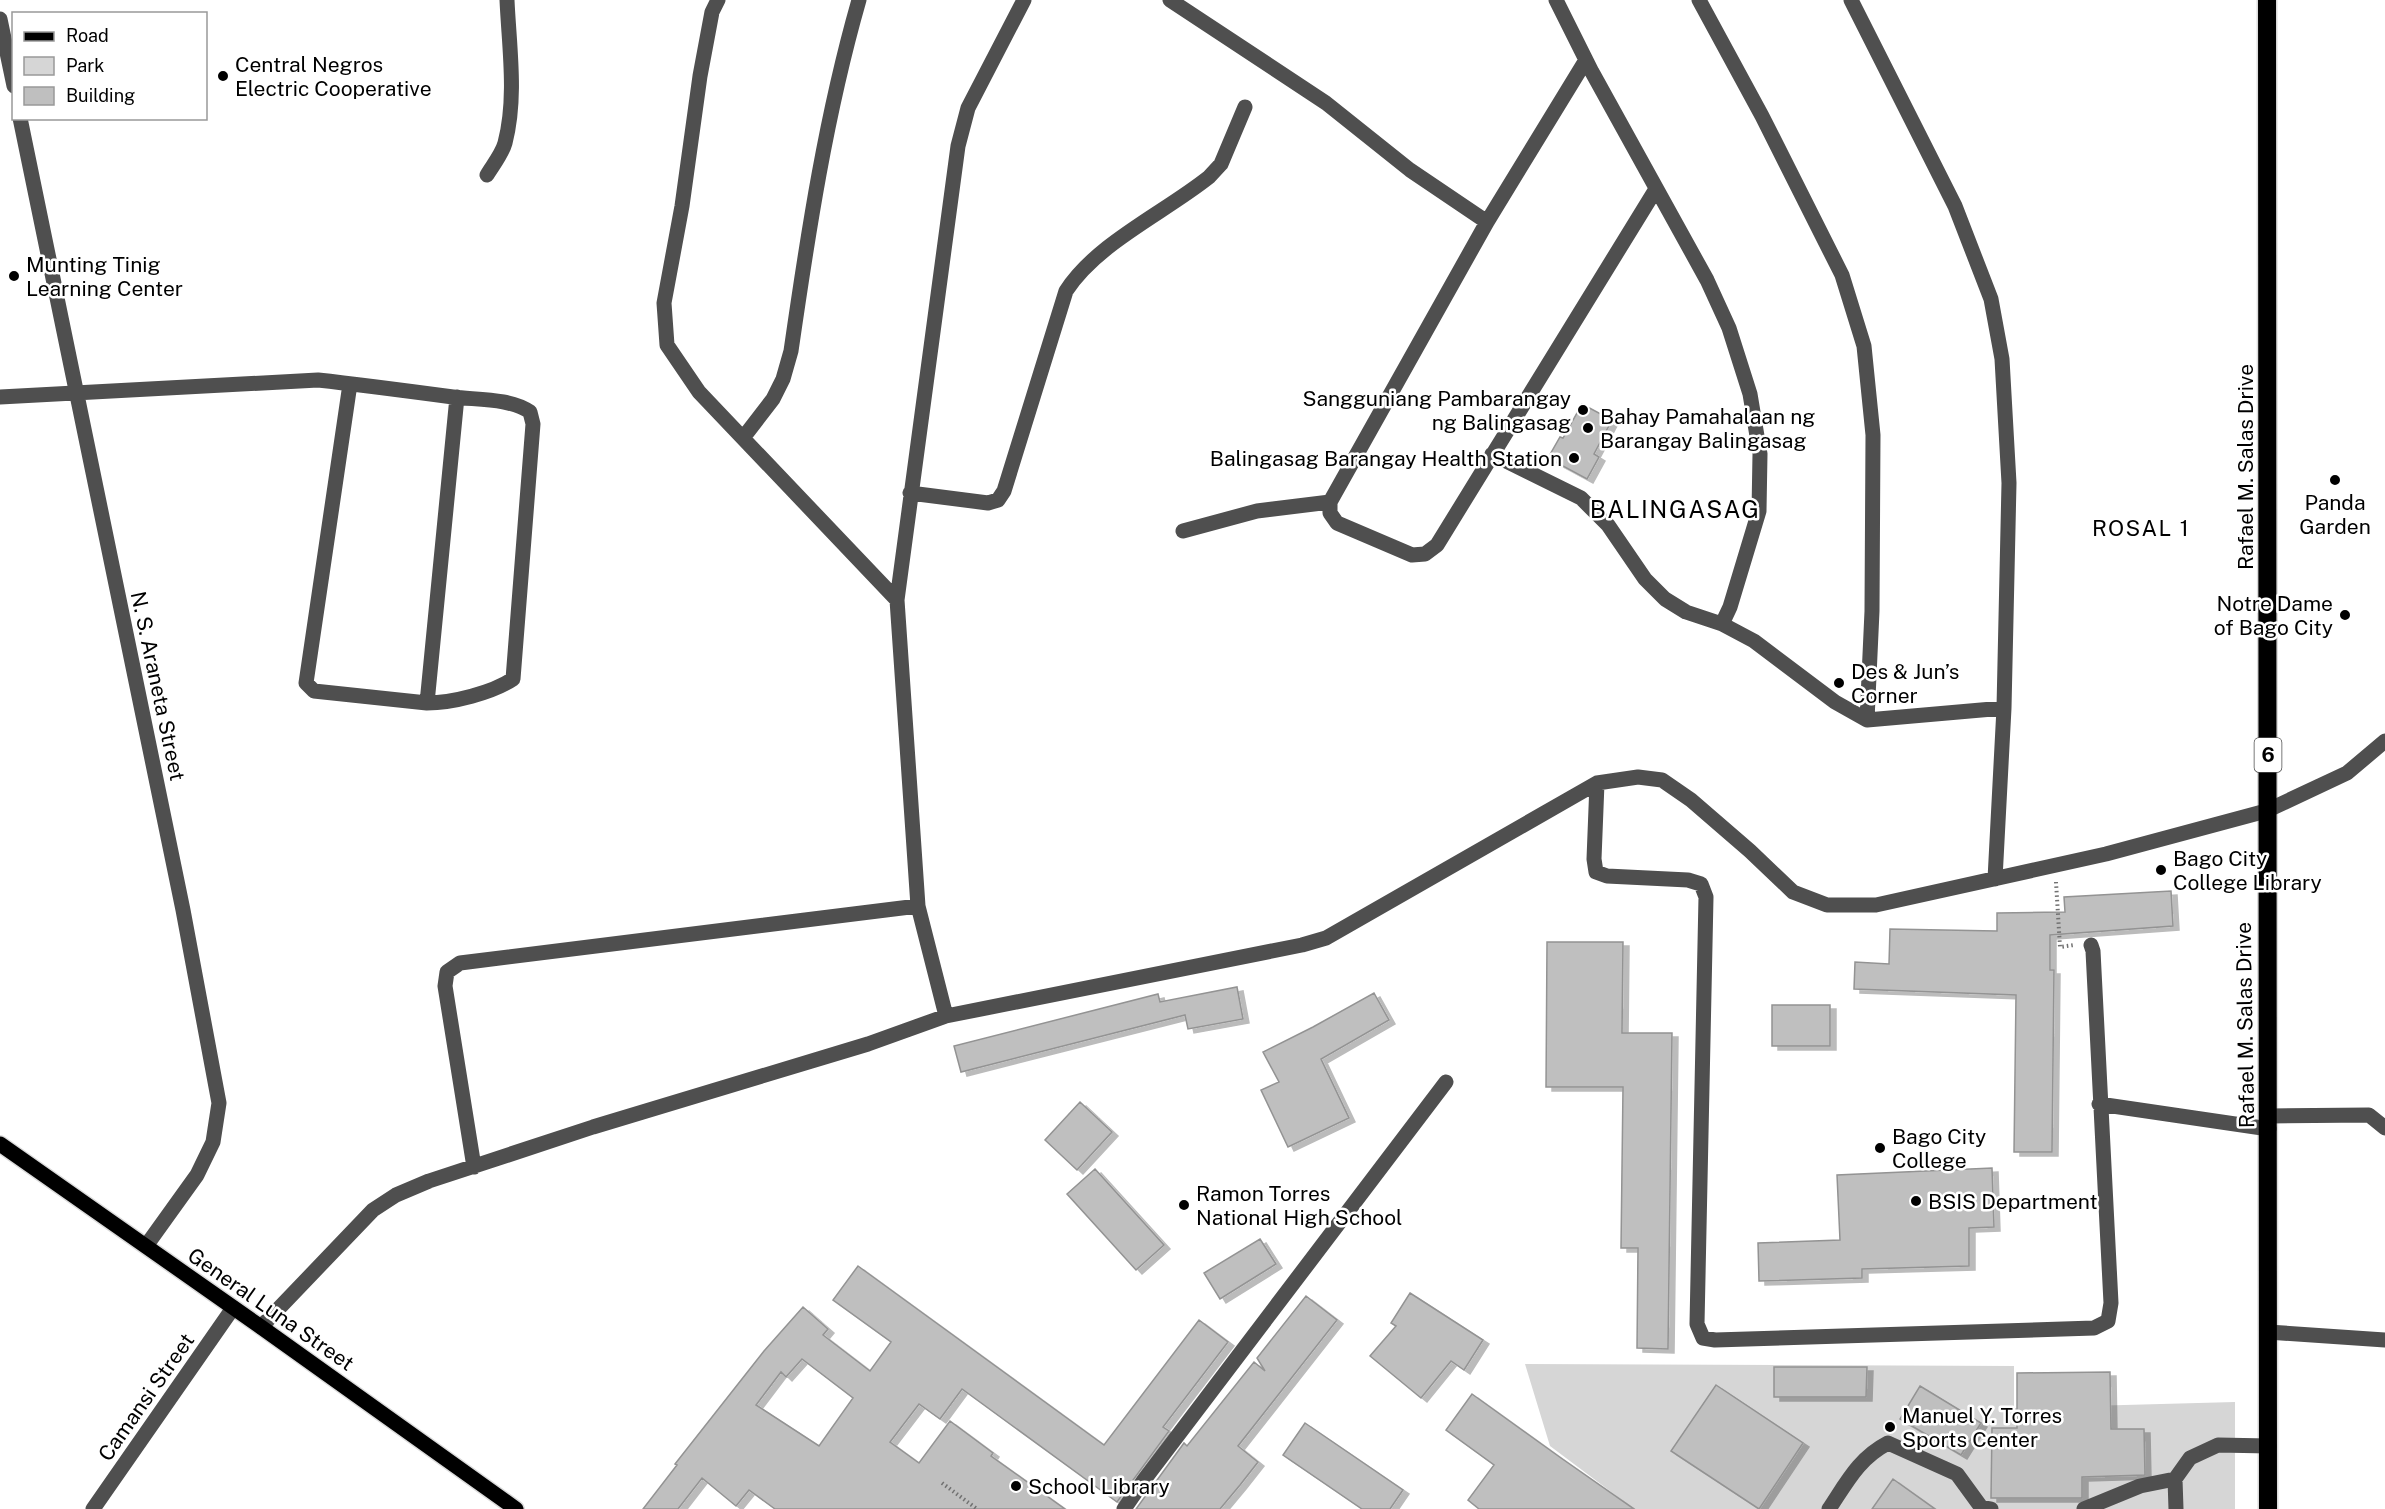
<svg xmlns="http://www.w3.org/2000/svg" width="2385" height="1509" font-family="'Public Sans',sans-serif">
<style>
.green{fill:#d6d6d6}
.building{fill:#bfbfbf;stroke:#939393;stroke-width:1.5;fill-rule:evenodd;filter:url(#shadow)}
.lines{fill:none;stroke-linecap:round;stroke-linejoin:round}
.major-casing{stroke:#dbdbdb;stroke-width:18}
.highway-casing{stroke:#dbdbdb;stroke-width:21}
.path{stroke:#717171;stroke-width:4;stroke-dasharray:1.5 3;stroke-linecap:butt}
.minor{stroke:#4f4f4f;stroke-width:15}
.major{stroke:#000;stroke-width:15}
.highway{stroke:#000;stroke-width:18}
.poi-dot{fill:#000;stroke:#fff;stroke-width:2}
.labels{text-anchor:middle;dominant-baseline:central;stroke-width:5;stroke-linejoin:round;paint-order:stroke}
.shield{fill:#fff;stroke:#4c4c4c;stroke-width:1.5}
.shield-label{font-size:20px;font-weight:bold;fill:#000}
.poi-label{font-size:21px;fill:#000;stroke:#fff;text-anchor:start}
.street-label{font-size:21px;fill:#000;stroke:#fff}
.neighbourhood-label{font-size:22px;letter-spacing:1.5px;fill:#000;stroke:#fff}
.quarter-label{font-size:24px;letter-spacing:1.5px;fill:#000;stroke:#fff}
</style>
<defs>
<filter id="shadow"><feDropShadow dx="6" dy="4" stdDeviation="0" flood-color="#0004"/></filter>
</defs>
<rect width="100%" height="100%" fill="#fff"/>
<path class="green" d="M1525,1364L2014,1366V1408L2235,1402V1509H1634L1550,1446Z"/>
<path class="building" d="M1582,404L1612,420L1594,454L1599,457L1587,479L1548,458L1560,437L1563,438Z
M2171,891L2173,926L2050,935V970H2054L2052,1152H2014L2016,995L1854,989L1855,962L1889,964L1890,929L1997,931V913L2065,912L2064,897Z
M1547,942H1623L1622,1033H1672L1668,1349L1637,1348L1638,1248H1621L1623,1087H1546Z
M1237,987L1243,1019L1188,1029L1185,1015L961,1072L954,1046L1158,994L1160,1002Z
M1374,993L1389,1020L1321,1059L1349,1118L1288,1147L1261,1090L1279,1082L1263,1052L1313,1027Z
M1772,1005H1830V1046H1772Z
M1080,1102L1112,1132L1077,1170L1045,1140Z
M1992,1168L1994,1227L1969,1228V1266L1862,1269V1278L1759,1281L1758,1243L1840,1240L1837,1175Z
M1095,1169L1164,1245L1136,1270L1067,1194Z
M1260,1239L1276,1264L1220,1299L1204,1273Z
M858,1266L1104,1445L1199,1320L1228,1342L1163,1427L1169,1431L1117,1502L962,1389L940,1419L919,1404L890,1442L919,1463L950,1421L993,1453L991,1456L1065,1509H775L749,1490L736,1506L702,1478L678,1509H643L677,1465L675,1464L764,1351L803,1307L828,1329L823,1335L870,1371L891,1342L833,1300ZM802,1359L853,1398L819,1446L756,1405L781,1372L786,1377Z
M1410,1293L1483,1340L1464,1370L1451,1361L1421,1398L1370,1356L1396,1326L1391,1323Z
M1306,1296L1337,1320L1238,1446L1258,1462L1240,1485L1220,1509H1136L1184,1443L1187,1446L1254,1362L1265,1371L1257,1358Z
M1774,1367H1867L1866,1397H1774Z
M2110,1372L2111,1429H2144L2145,1475L2082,1477V1498H1991L1992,1428H2017V1373Z
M1716,1385L1803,1443L1759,1509L1671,1451Z
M1920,1386L1981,1423L1961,1455L1900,1419Z
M1472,1394L1561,1458L1634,1509H1479L1468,1500L1494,1465L1446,1430Z
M1305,1423L1403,1490L1390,1509H1362L1283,1455Z
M1893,1479L1935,1509H1872Z"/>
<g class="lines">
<defs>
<path id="major" d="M0,1144L261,1327L516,1509"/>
<path id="highway" d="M2267,0L2268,1509"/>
</defs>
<use href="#major" class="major-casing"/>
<use href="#highway" class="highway-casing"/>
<path class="path" d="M2056,882L2060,947L2074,945
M942,1483L977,1509"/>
<path class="minor" d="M718,0L712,12L700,76L682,206L664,303L667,345L699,392L897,600
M1170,0L1326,103L1410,170L1487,222
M1556,0L1592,72L1707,280L1729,328L1750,394L1760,454L1759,511L1730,607L1722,624
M1699,0L1762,116L1842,275L1864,346L1873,435L1872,611L1867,720
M1851,0L1955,206L1991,299L2002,359L2009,483L2004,708L1995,879
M0,19L14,86
M1586,60L1487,222L1330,502V513L1337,523L1412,555L1425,554L1437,545L1656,189
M20,118L183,910L219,1103L213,1142L197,1175L146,1246
M487,175C493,165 502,154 505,143C517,97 509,46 507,0
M350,384L306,683L314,691L427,703
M0,397L318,380C363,385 408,391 453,397C477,400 510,398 530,412L533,424L513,679C492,693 452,703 427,703L457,397
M743,438L773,399L783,379L791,351C808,233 826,115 859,0
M1492,454L1581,498L1608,525L1645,579L1665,599L1686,612L1722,624L1754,641L1835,702L1867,720L2004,708
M910,493L988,503L998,500L1004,491L1066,291C1097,243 1164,213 1209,177L1221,164L1245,107
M1183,531L1257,511L1330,502
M1597,783L1594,859L1596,872L1607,876L1688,880L1701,884L1706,897L1697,1324L1703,1338L1715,1340L2094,1328L2108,1321L2111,1303L2093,951L2091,945
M946,1016L918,906L897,600L958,146L968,108L1024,0
M2099,1104L2269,1129
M2269,1116L2369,1115L2385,1128
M474,1167L445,986L447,972L460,963L918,906
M261,1327L373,1210L396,1195L429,1181L593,1127L868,1044L946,1016L1302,945L1326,938L1597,783L1638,777L1662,780L1691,800L1750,851L1793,892L1827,905H1876L2106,854L2266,811L2347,773L2385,741
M2268,1332L2385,1340
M93,1509L233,1308
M1124,1509L1144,1480L1446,1082
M1829,1509C1847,1482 1859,1458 1888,1443L1957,1474L1981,1507L1991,1509
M2084,1509L2140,1486L2175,1479
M2176,1509L2175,1479L2190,1458L2218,1445L2269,1446"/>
<use href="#major" class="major"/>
<use href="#highway" class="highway"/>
</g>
<g class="poi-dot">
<circle cx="223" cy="76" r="6"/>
<circle cx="14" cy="276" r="6"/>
<circle cx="1583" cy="410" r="6"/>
<circle cx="1588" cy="428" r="6"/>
<circle cx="1574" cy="458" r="6"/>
<circle cx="2335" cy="480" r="6"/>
<circle cx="2345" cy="615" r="6"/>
<circle cx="1839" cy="683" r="6"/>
<circle cx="2161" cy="870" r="6"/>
<circle cx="1880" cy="1148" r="6"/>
<circle cx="1916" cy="1201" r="6"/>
<circle cx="1184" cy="1205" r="6"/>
<circle cx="1890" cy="1427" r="6"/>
<circle cx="1016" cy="1486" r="6"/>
</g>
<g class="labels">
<rect class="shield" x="2254.5" y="738" width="27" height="34" rx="4.5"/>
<g class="shield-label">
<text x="2268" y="755">6</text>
</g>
<g class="poi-label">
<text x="235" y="64">Central Negros<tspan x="235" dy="24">Electric Cooperative</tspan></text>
<text x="26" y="264">Munting Tinig<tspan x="26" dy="24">Learning Center</tspan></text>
<text x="1571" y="398" text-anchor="end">Sangguniang Pambarangay<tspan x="1571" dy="24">ng Balingasag</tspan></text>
<text x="1600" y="416">Bahay Pamahalaan ng<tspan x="1600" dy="24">Barangay Balingasag</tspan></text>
<text x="1562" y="458" text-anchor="end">Balingasag Barangay Health Station</text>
<text x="2335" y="502" text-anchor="middle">Panda<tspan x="2335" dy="24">Garden</tspan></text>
<text x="2333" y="603" text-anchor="end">Notre Dame<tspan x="2333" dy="24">of Bago City</tspan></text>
<text x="1851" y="671">Des &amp; Jun’s<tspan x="1851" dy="24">Corner</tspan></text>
<text x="2173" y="858">Bago City<tspan x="2173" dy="24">College Library</tspan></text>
<text x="1892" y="1136">Bago City<tspan x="1892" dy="24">College</tspan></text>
<text x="1196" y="1193">Ramon Torres<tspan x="1196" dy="24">National High School</tspan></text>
<text x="1928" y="1201">BSIS Department</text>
<text x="1902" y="1415">Manuel Y. Torres<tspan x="1902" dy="24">Sports Center</tspan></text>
<text x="1028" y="1486">School Library</text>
</g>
<g class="street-label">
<text transform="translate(2245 467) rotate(-90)">Rafael M. Salas Drive</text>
<text transform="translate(158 686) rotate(78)">N. S. Araneta Street</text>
<text transform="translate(2245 1025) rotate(-91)">Rafael M. Salas Drive</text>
<text transform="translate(271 1309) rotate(35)">General Luna Street</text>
<text transform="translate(146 1397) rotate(-55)">Camansi Street</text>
</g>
<g class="neighbourhood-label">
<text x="2141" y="528">ROSAL 1</text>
</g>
<g class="quarter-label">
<text x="1675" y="509">BALINGASAG</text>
</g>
</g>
<rect x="12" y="12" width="195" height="108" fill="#ffffff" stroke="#999999" stroke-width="1.5"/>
<rect x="24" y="32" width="30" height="9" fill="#000000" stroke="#999999" stroke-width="1.5"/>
<text x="66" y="42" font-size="18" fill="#000000">Road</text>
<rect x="24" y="57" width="30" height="18" fill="#d6d6d6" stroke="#999999" stroke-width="1.5"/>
<text x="66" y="72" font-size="18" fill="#000000">Park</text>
<rect x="24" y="87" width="30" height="18" fill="#bfbfbf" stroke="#999999" stroke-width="1.5"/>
<text x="66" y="102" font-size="18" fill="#000000">Building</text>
</svg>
